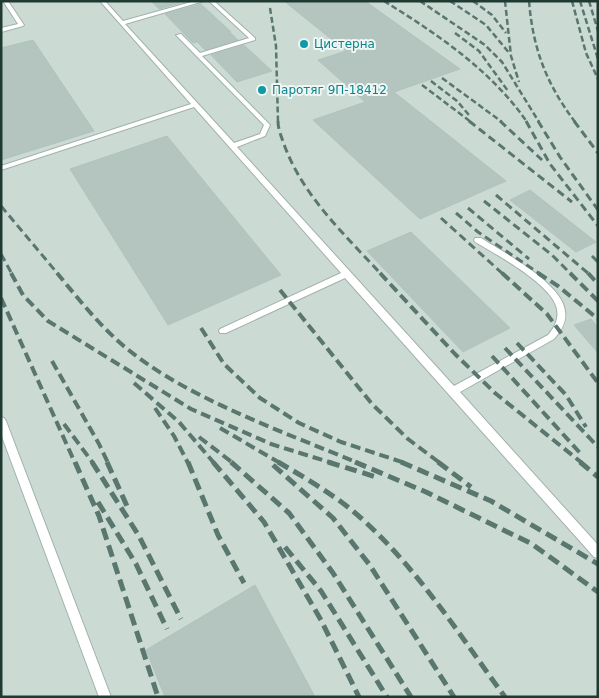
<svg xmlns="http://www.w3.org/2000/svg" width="599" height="698" font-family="'DejaVu Sans',sans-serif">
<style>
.built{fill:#ccdad4}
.building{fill:#b3c5be;stroke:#b0c4bc}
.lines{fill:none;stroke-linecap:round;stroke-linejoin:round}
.lane-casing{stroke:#a1b2ac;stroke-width:2}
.lane{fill:#fff;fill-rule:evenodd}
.rail-far3{stroke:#59766f;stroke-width:2.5;stroke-dasharray:6 3;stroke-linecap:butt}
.rail-far2{stroke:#59766f;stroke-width:3;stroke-dasharray:8 4.5;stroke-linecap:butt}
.rail-far1{stroke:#59766f;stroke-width:4;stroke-dasharray:10 5;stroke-linecap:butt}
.rail{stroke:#59766f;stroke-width:5;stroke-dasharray:12 6;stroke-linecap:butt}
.culture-dot{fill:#0f9aa8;stroke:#eef7f3;stroke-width:2}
.labels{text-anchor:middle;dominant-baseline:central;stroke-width:4;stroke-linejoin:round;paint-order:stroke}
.far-culture-label{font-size:12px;fill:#0d838f;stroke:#eef7f3;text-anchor:start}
</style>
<rect width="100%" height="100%" fill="#deeae5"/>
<path class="built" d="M1,1H598V697H1Z"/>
<path class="building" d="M151,1H187L159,9Z
M284,1H365L460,69L394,92L506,181L420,219L313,120L365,102L318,60L346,51Z
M201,4L231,32H230L238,40L205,50L197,42L193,43L165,14Z
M33,40L94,131L1,160V48Z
M244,45L272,71L237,82L211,55Z
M167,136L281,275L168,325L70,169Z
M530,190L596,242L576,252L510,200Z
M411,232L510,328L463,352L367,251Z
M591,319L598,327V353L574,325Z
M255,585L315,697H165L146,650Z"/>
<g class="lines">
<defs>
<path id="lane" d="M3,1H8L24,25L23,26L1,32V28L18,24Z
M100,1H105L123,21L195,1H204L125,24L234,143L260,134L264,125L176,35L181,34L200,53L249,38L209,1H214L255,38V40L202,56L270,125L265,136L237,147L454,386L548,335C555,327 560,317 556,306C549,283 496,254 475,242L474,240L475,238H481C503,252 562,283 565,311C567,322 561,331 554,339L460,392L598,545V558L594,557L345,278L226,333H220L219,331L220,329L341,273L194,107L1,170V166L191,104Z
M1,417L4,418L6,421L111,697H99L1,434Z"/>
</defs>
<use href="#lane" class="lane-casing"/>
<use href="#lane" class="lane"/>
<path class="rail-far3" d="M384,1C437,34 491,70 527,122
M420,1L485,45L502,62L539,122
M450,1L486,25L510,54
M473,1L492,15L506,33
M505,1L511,56L519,82
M529,1C533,49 546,83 575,122
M572,1L586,53L598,79
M580,1L598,59
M589,1L598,31
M270,8L276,46L278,122
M455,33L479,51L508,91
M442,78L502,122
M431,81L457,101L469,115
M422,85L471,122"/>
<path class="rail-far2" d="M278,121C278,130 282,138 285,147C304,197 345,235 381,274
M469,121L572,202
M500,121L542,160
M526,121L550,164L598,226
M538,121L560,157L598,210
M574,121L598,153
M496,195L589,274
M484,201L552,255L571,274
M1,206L58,274
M468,208L529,259
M456,213L478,232L540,274
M441,218L503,274
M1,254L12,274
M592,256L598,262"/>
<path class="rail-far1" d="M11,273L23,295L48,321L191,409L271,444L332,463
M57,273C76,296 96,321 118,341C179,396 282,431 358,463
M380,273L455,354L495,393L582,463
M502,273L547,314L598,383
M538,273L558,286L598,319
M570,273L598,301
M588,273L598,284
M280,290L372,404L408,439L440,463
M1,298L75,463
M201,328L224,364L260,398L299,423L341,442L405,463
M517,343L566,395L586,427
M505,348L598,447
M492,356L581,454
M52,361L99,444L108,463
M134,383L179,422L214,463
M155,408L174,436L188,463
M64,424L93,463
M220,428L280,463
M199,437L233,463"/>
<path class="rail" d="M75,462L99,516L158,697
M92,462L139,536L181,619
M107,462L127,506
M188,462L218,535L244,583
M213,462L264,522L321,620L359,697
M231,462L289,513L333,573L411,697
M278,462C304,477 331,493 354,512C415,564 458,633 505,697
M328,462L376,477
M355,462L426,492L532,544L598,592
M401,462L491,501L598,564
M438,462L471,487
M580,462L598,477
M273,465L333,518L369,564L454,697
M98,502L136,564L167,629
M285,547L321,591L387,697"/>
</g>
<g class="culture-dot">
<circle cx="304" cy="44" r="5"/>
<circle cx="262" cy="90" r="5"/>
</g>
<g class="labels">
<g class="far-culture-label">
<text x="314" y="44">Цистерна</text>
<text x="272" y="90">Паротяг 9П-18412</text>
</g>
</g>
<rect width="599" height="698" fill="none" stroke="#1f3a33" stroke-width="5"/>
</svg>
